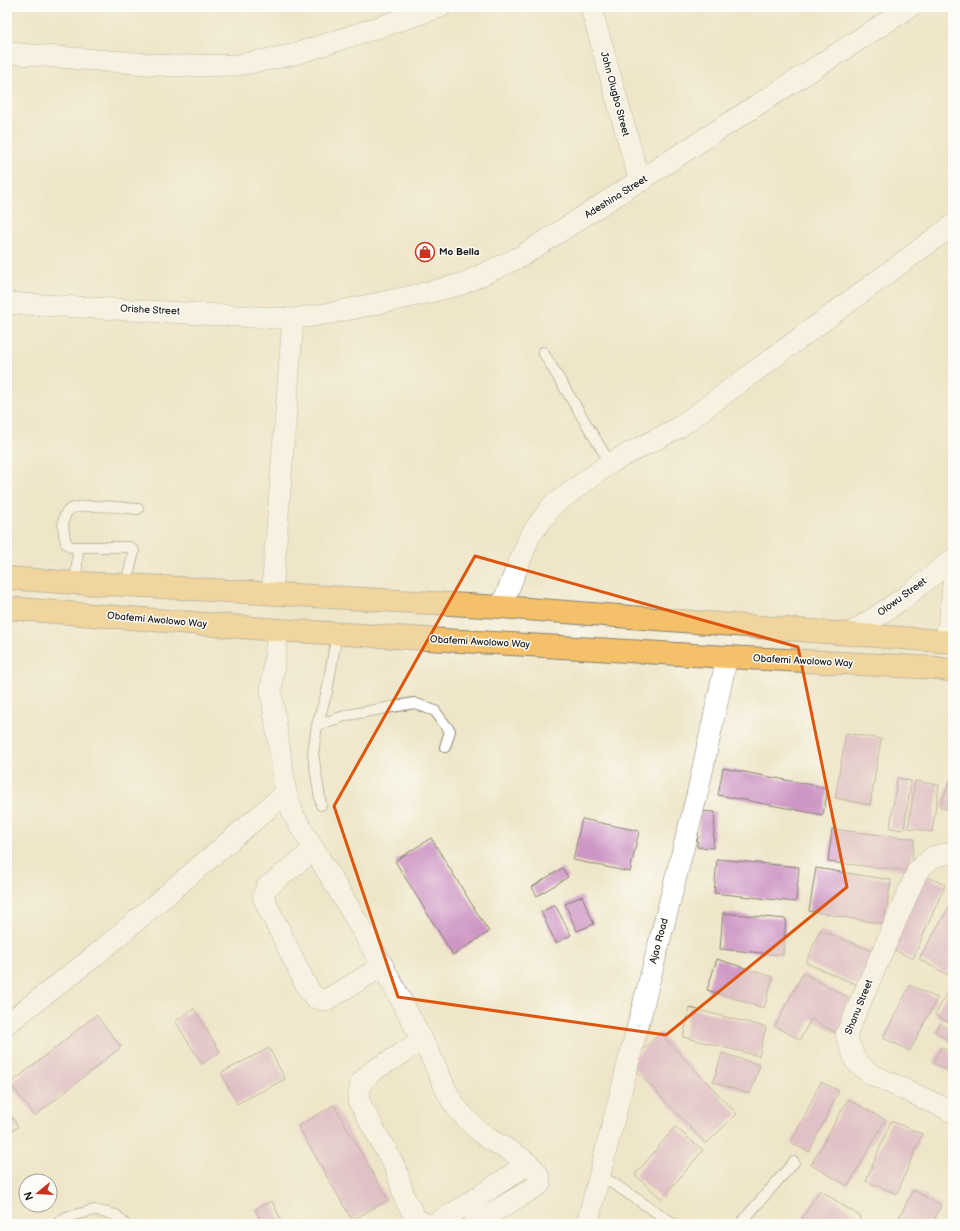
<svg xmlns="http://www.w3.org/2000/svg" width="960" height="1231" font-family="'Balsamiq Sans',sans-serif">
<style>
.building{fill:#ce96c4}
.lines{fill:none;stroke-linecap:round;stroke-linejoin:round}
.service-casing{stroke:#868172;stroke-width:12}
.minor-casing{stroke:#868172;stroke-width:22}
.primary-casing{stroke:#868172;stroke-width:24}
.service{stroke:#fff;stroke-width:10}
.minor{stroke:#fff;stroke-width:21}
.primary{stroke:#f4c16a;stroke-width:22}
.marked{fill:none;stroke:#de560d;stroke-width:3;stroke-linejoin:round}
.labels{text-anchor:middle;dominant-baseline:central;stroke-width:3;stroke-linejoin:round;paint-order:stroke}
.street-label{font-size:10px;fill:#1c1c1c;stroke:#fdfcf7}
.poi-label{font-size:10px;font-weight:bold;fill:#1c1c1c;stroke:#fdfcf7;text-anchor:start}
</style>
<rect width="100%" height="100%" fill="#fdfcf7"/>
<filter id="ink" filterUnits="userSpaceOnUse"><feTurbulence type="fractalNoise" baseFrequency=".025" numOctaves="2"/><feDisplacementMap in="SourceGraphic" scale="8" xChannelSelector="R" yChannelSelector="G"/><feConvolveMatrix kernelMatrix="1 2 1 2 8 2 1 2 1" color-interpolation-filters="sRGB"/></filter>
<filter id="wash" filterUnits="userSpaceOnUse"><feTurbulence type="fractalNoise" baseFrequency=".012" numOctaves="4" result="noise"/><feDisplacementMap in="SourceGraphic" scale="16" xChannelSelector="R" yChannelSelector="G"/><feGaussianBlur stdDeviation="0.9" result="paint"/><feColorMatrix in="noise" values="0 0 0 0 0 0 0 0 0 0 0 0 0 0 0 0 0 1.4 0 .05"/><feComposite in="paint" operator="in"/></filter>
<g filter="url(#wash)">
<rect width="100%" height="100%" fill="#efe6c9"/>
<g id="blocks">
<path class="building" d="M846,733L881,739L870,805L835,798Z
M723,768L828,788L823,815L718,795Z
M897,778L911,781L904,830L890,828Z
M950,780L953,781V812L940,807Z
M915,781L939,785L932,832L908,828Z
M700,811L715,812L713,848L697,847Z
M582,819L639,831L630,872L573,860Z
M832,829L914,839L911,871L828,862Z
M431,838L489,932L453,955L395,861Z
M717,859L799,867L796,902L714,893Z
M562,868L568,877L537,896L532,887Z
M816,868L891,880L884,924L809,911Z
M921,874L945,885L913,959L890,948Z
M582,896L594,924L577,931L565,904Z
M953,900V978L919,959Z
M555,905L571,935L556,943L541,912Z
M723,913L786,919L783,955L720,949Z
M820,930L874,952L860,986L806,963Z
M717,959L773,977L764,1008L707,990Z
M803,973L857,1002L840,1035L811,1019L800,1040L775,1026Z
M910,985L937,998L910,1051L883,1038Z
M952,985L953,986V1013L948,1022L935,1015Z
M690,1008L766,1027L759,1056L683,1037Z
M194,1009L220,1052L202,1064L175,1021Z
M96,1015L121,1047L35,1116L10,1084Z
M940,1023L953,1031V1044L935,1032Z
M660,1033L737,1114L706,1144L629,1063Z
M941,1047L953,1053V1073L933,1063Z
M269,1048L285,1079L237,1104L221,1073Z
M722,1053L760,1065L750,1094L713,1082Z
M821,1082L839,1091L809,1152L791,1143Z
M848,1099L885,1120L848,1186L811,1165Z
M334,1105L388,1200L352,1220L298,1126Z
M7,1108L18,1127L7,1134Z
M891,1121L922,1134L897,1194L866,1181Z
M675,1127L703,1150L662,1199L635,1175Z
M820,1190L861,1217L857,1224H798Z
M913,1190L941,1205L932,1224H896Z
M272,1201L283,1224H262L255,1209Z"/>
</g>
</g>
<g filter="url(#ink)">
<use href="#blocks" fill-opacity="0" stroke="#868172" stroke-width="1"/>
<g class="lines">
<defs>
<path id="service" d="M543,352L610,463
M78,547H129L134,551L128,576L127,585
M76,583L78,547H71L66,543C64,535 61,519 67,512C74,501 124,508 138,509
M317,725L348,715L414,703L435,711L450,731L445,747
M321,805L313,754L317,725L327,692L337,633
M599,1174L674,1224
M57,1224L66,1217L94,1210L116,1215L125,1224
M740,1224L794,1162"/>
<path id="minor" d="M591,7L640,182
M7,53L174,66L237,65L292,55L441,7
M7,303L293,319L331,313L413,296L462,284L520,257L910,7
M272,594L293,319
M501,607L530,536L552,506L610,463L678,428L953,225
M278,630L271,691L286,793L294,816C328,874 365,931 396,991C409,1015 422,1039 434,1063C440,1076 446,1092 454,1104C462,1116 477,1130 488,1138C502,1148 542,1164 540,1184L474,1224
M850,634L904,598L953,559
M945,641L950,617L953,584
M314,850L266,888L263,897L307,987L315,998L326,1000L383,966
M953,854L950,853L933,857L918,870L846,1035L856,1062L871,1074L953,1112
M7,1024L96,955L286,793
M422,1039L403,1053L374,1070L361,1082L358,1100L396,1169L405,1199L416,1219L423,1223L428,1224
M434,1224L452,1214L528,1164
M587,1224L697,795L727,657"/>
<path id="primary" d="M7,578L76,583L127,585L501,607L953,642
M7,608L278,630L727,657L937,668L953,671"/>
</defs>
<use href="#service" class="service-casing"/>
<use href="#minor" class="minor-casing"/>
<use href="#primary" class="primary-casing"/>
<use href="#service" class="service"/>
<use href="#minor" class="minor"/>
<use href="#primary" class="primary"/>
</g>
</g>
<path d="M0 0H960V1231H0ZM475,556L798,647L847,887L666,1035L398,997L334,806Z" fill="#efe6c9" fill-opacity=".55" fill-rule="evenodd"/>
<path class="marked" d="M475,556L798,647L847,887L666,1035L398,997L334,806Z"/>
<defs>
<symbol id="shop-ring" viewBox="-11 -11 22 22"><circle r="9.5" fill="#fdfcf7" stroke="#c8321e" stroke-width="1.5"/><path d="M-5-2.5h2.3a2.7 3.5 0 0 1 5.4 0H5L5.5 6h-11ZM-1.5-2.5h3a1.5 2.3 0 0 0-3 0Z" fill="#c8321e"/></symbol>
</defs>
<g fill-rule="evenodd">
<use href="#shop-ring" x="414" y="241" width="22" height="22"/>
</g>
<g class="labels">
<g class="street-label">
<text transform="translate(615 94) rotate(75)">John Olugbo Street</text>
<text transform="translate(616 197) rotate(-32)">Adeshina Street</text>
<text transform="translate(150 310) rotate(3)">Orishe Street</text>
<text transform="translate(902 597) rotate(-36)">Olowu Street</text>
<text transform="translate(157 620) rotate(5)">Obafemi Awolowo Way</text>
<text transform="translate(480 642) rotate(3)">Obafemi Awolowo Way</text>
<text transform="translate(803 661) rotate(3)">Obafemi Awolowo Way</text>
<text transform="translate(659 941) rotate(-75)">Ajao Road</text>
<text transform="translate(859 1007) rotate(-68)">Shanu Street</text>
</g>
<g class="poi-label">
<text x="439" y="252">Mo Bella</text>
</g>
</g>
<rect width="960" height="1231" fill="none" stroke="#fdfcf7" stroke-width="24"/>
<g transform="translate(38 1193) rotate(252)"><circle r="19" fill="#fdfcf7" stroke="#a3a29f"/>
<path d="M0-3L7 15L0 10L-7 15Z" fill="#c8321e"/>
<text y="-6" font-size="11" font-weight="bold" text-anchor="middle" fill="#1c1c1c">N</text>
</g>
</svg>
